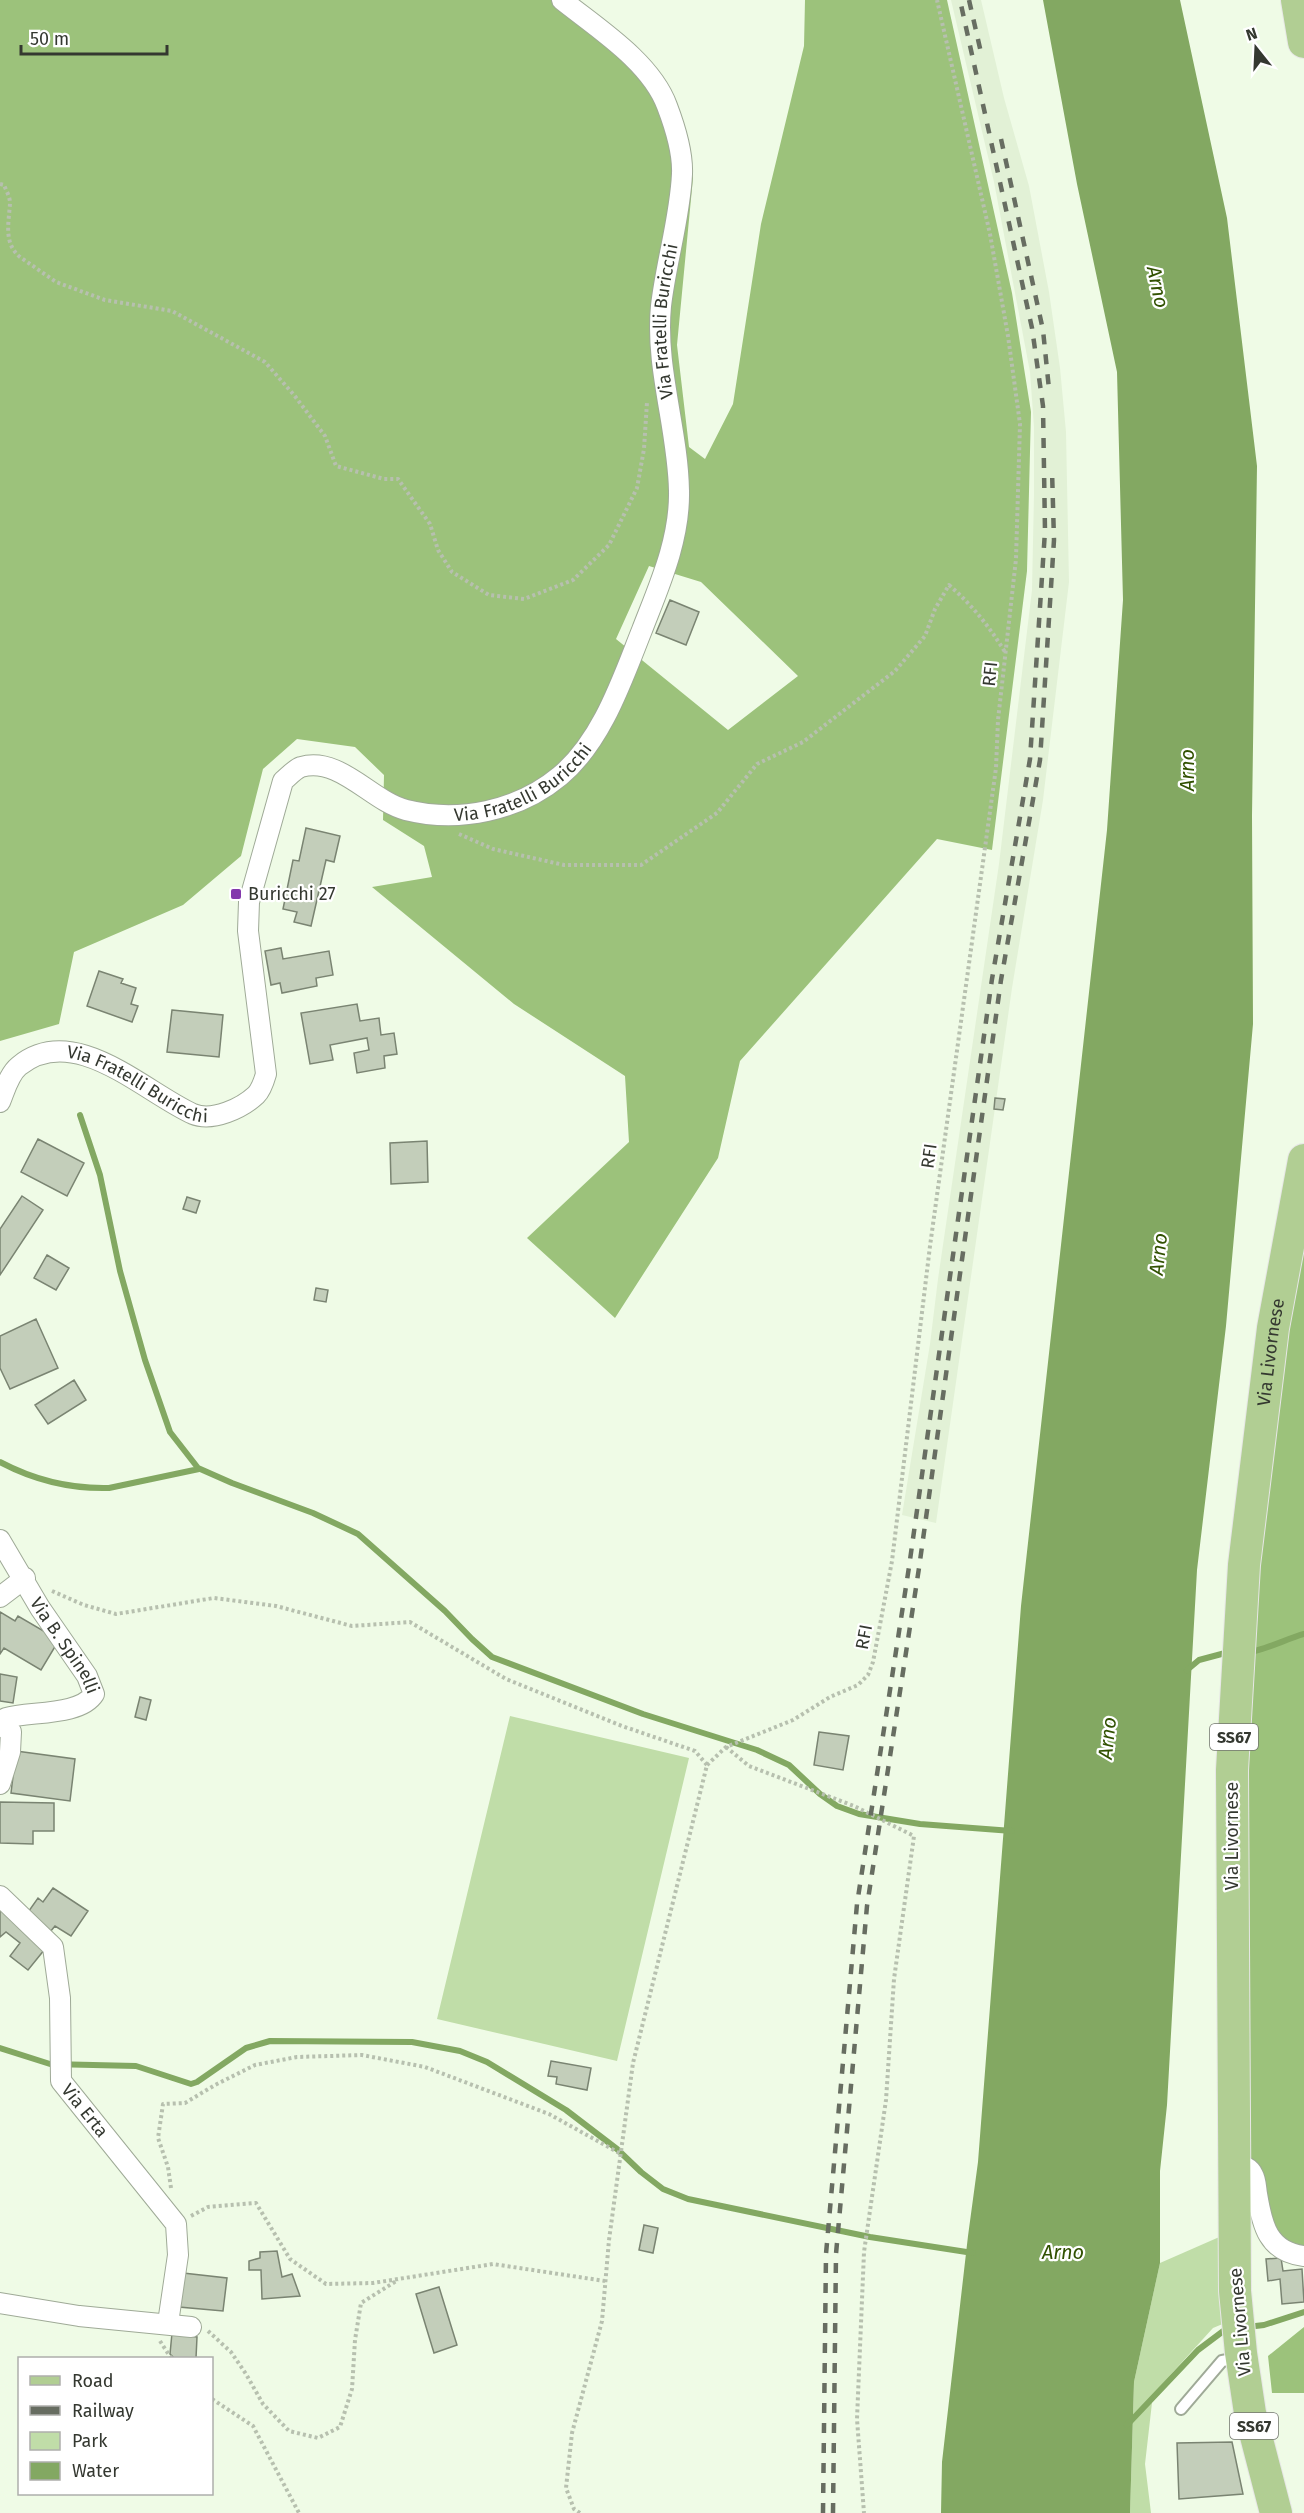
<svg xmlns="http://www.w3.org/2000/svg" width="1304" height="2513" font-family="'Fira Sans',sans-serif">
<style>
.built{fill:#e2f1d6}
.green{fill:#c0dda8}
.forest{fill:#9cc27b;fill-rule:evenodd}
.water{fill:#83a862}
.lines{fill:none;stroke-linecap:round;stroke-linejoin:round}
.stream{stroke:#83a862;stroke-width:6}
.building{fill:#c3ceba;stroke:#7a8472;stroke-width:1.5}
.lane-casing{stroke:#9faa97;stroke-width:14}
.street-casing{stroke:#9faa97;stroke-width:22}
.primary-casing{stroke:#e7e7e6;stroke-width:34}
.path{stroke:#b7c0af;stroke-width:4;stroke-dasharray:3 3;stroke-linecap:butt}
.lane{stroke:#fff;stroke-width:10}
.street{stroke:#fff;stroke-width:20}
.primary{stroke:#b1ce93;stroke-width:32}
.rail{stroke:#676d61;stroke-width:4.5;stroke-dasharray:10 10;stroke-linecap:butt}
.poi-dot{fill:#8339ac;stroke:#fff;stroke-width:2}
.labels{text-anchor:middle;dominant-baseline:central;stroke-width:4.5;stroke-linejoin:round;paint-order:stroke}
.shield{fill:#fff;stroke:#71746e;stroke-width:1.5}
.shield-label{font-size:16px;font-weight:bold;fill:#343830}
.street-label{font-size:18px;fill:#343830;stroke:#fff}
.poi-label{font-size:18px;fill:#343830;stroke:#fff;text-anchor:start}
.water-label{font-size:20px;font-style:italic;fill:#315101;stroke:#fff}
</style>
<rect width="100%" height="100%" fill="#effbe6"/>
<path class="built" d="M951,0H981L1004,98L1029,186L1049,292L1060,368L1066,432L1069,582L1043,800L1012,988L936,1523L902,1515L930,1344L938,1279L999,864L1032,590L1034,495V427L1030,372L994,182Z"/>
<path class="green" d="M510,1716L689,1758L617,2061L437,2019Z
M1233,2231L1237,2318L1213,2328L1153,2394L1145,2464L1151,2513H1130L1134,2382L1160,2263Z"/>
<path class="forest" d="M0,0H571L628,39L674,96L693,178L677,345L689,447L705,459L733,404L761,224L804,46L805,0H947L1012,293L1031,412L1027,571L992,850L937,839L740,1061L718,1158L615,1318L527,1238L629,1142L625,1076L514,1004L372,887L432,877L424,846L383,820L384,775L355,747L297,739L263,769L241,856L183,905L74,952L59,1024L0,1041ZM649,566L701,582L798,676L728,730L616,639Z
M1304,1225V2264L1267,2248L1256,2231L1247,2188L1238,1915L1253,1590L1284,1350Z
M1304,2327V2393H1272L1268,2356Z"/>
<path class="water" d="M1043,0H1180L1227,218L1257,466L1252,816L1253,1024L1226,1326L1197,1570L1167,2105L1160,2171V2263L1134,2382L1130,2513H941L942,2462L968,2236L978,2162L1021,1606L1107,830L1123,600L1117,372L1077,184Z"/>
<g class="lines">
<path class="stream" d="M80,1115L100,1175L120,1271L145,1360L170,1432L198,1468L232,1483L313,1513L358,1534L445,1611L472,1639L492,1657L643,1714L757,1750L789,1765L820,1794L837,1806L859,1814L920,1824L1012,1831
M0,1462C34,1480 70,1489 109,1488L199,1469
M1248,1652C1260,1652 1289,1638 1304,1634
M1187,1670L1199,1660L1229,1652
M0,2048L50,2064L136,2066L191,2084L197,2082L246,2048L270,2041L412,2042L460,2051L487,2062L566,2110L617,2149L641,2172L663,2189L688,2199L870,2237L973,2253
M1247,2327L1264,2325L1304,2312
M1127,2425L1198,2350L1226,2329L1230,2328"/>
</g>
<path class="building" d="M670,600L699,612L686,645L656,633Z
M306,828L340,836L334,862L326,860L311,926L294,922L297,912L283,909L293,860L299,861Z
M281,948L283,959L329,951L333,975L316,978L317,986L282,993L280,983L271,985L265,951Z
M99,971L123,979L121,983L136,988L131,1004L138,1006L132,1022L87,1006Z
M357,1004L360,1021L379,1018L381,1035L394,1033L397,1054L384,1056L385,1068L357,1073L354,1053L369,1050L367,1038L330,1045L333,1060L310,1064L301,1013Z
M172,1010L223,1015L219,1057L167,1052Z
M995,1098L1005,1099L1003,1110L994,1109Z
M38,1139L84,1163L67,1196L21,1172Z
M427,1141L428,1182L391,1184L390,1143Z
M22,1196L43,1210L0,1275V1229Z
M187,1197L200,1201L196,1213L183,1209Z
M47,1255L69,1268L56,1290L34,1278Z
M316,1288L328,1290L326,1302L314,1300Z
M36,1319L58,1368L10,1389L0,1368V1336Z
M74,1380L86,1400L48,1424L35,1405Z
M0,1612L15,1621L18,1616L59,1640L41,1670L4,1648L0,1654Z
M0,1674L17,1677L13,1703L0,1701Z
M140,1697L151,1700L146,1720L135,1717Z
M819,1732L849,1736L843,1770L814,1765Z
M16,1751L75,1759L70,1801L11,1793Z
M0,1802L54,1803V1831H33V1844L0,1843Z
M53,1888L88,1911L71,1936L55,1926L50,1932L26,1915L38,1898L43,1902Z
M0,1905L49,1944L28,1970L10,1956L20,1943L6,1932L0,1937Z
M551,2061L591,2068L587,2090L556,2084L557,2077L548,2076Z
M644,2225L658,2228L653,2253L639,2250Z
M277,2251L282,2277L292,2274L300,2296L262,2299L261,2270H249V2261L260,2258V2252Z
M1281,2258L1283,2271L1302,2269L1304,2302L1282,2304L1280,2279L1268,2281L1266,2259Z
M183,2273L227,2278L223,2311L179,2307Z
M439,2287L457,2345L434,2353L416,2294Z
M172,2333L197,2337L196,2358H174L170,2354Z
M1232,2442L1243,2494L1179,2499L1177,2443Z"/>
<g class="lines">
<defs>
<path id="lane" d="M1181,2409L1222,2361L1239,2358"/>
<g id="street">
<path id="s1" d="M0,1102C5,1090 9,1074 19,1066C74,1021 144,1092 193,1114C213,1122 242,1108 256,1095C261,1090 264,1081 266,1074L248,931L249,902L283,781C289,776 295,769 301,767C340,756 371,801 406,810C459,823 518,811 560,776C602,741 622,680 642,630C659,586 680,540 679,491C678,429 655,368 661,306C666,262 680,218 682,174C683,152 675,127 667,106C651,62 597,28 562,0"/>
<path id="s2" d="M0,1540L40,1608L87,1676L94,1694C80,1716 30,1711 6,1718L1,1725"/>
<path d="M0,1597L25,1578"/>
<path d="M0,1725L11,1732L10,1752L0,1784"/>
<path id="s3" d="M0,1896L53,1947L60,1998L61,2081L176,2224L178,2255L168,2323"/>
<path d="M1233,2163C1241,2165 1250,2167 1253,2175C1256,2180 1256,2188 1257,2194C1262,2225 1268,2252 1304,2256"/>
<path d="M0,2303L79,2316L191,2327"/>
</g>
<g id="primary">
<path d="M1297,0L1304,42"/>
<path id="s4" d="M1276,2513L1250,2413L1241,2353L1235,2291L1232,1770L1244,1565L1273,1328L1304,1160"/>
</g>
</defs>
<use href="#lane" class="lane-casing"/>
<use href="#street" class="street-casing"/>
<use href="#primary" class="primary-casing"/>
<path class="path" d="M0,184L4,185C6,190 10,197 10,203C9,222 3,243 20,257L56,282L105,300L172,311L265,362L294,395L325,436L336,466L384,479H398L430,524L438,550L452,572L489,595L524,599L573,580L609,545L637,488L644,449L647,402
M459,834L493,849L564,865H641L717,813L757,764L803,742L895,671L925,636L935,609L949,585C972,605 989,626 1005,652
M52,1591L84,1605L116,1614L214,1598L276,1606L352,1626L410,1622L506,1679L622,1726L695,1751L707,1765L633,2063L609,2240L602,2321L572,2433L566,2488L574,2509L580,2513
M726,1747L749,1766L854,1806L914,1836L894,1979L886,2100L864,2252L857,2419L864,2513
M707,1765L726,1747L793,1720L830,1697L858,1685L868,1675L873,1662L892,1561L930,1246L996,768L998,720L1016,559L1020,424L1008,336L990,234L937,0
M171,2188L168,2167L158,2138L163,2104L185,2103L215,2085L255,2065L297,2057L362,2055L425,2067L549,2114L621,2154
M191,2216L208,2207L256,2203L290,2259L326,2284L373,2283L493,2264L605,2281
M208,2331L231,2352L246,2374L263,2404L289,2431L318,2438L340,2427L352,2389L355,2340L361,2303L398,2280
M160,2341L171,2358
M212,2399L253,2426L299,2513"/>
<use href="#lane" class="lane"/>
<use href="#street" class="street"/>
<use href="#primary" class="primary"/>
<path class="rail" d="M969,0L982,57
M1001,139L1043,330L1049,389
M823,2513L826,2254L857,1904L909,1567L992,979L1030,759L1045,531L1043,406L1032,328L960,0
M833,2513L836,2254L867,1906L919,1568L1001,980L1040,760L1054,540L1052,470"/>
</g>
<rect class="poi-dot" x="230" y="888" width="12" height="12" rx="3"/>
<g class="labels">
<g class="shield">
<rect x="1210" y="1724" width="48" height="26" rx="4.5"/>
<rect x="1230" y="2413" width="48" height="26" rx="4.5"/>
</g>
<g class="shield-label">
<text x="1234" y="1737">SS67</text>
<text x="1254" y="2426">SS67</text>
</g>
<g class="street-label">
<text stroke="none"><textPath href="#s1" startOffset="1413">Via Fratelli Buricchi</textPath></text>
<text transform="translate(990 674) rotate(-84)">RFI</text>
<text stroke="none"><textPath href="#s1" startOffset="891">Via Fratelli Buricchi</textPath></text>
<text stroke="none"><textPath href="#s1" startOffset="171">Via Fratelli Buricchi</textPath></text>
<text transform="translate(929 1156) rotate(-82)">RFI</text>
<text stroke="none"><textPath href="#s4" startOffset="1167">Via Livornese</textPath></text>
<text transform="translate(864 1637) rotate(-79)">RFI</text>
<text stroke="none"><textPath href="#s2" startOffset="124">Via B. Spinelli</textPath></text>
<text transform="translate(1232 1836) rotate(-90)">Via Livornese</text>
<text stroke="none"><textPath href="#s3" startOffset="246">Via Erta</textPath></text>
<text transform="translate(1240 2322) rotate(-95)">Via Livornese</text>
</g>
<g class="poi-label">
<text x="248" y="894">Buricchi 27</text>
</g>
<g class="water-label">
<text transform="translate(1158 287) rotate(78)">Arno</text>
<text transform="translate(1187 770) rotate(-90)">Arno</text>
<text transform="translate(1158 1254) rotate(-84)">Arno</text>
<text transform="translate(1107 1738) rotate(-84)">Arno</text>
<text x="1063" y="2252">Arno</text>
</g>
</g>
<rect x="18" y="2357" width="195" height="138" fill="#ffffff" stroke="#aeafac" stroke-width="1.5"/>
<rect x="30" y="2376" width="30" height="9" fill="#b1ce93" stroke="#aeafac" stroke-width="1.5"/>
<text x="72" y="2387" font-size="18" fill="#343830">Road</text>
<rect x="30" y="2406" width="30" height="9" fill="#676d61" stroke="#aeafac" stroke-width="1.5"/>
<text x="72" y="2417" font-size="18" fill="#343830">Railway</text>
<rect x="30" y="2432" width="30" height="18" fill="#c0dda8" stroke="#aeafac" stroke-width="1.5"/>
<text x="72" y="2447" font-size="18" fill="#343830">Park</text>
<rect x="30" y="2462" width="30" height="18" fill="#83a862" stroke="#aeafac" stroke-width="1.5"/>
<text x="72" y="2477" font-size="18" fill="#343830">Water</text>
<g transform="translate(1256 48) rotate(342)" stroke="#ffffff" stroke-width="4.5" paint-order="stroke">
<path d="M0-4.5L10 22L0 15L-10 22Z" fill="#343830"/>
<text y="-9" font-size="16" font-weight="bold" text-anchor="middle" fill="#343830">N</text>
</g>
<path d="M21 45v9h146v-9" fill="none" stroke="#343830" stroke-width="3"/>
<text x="30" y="45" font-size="18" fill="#343830" stroke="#ffffff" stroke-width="4.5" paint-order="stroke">50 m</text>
</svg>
